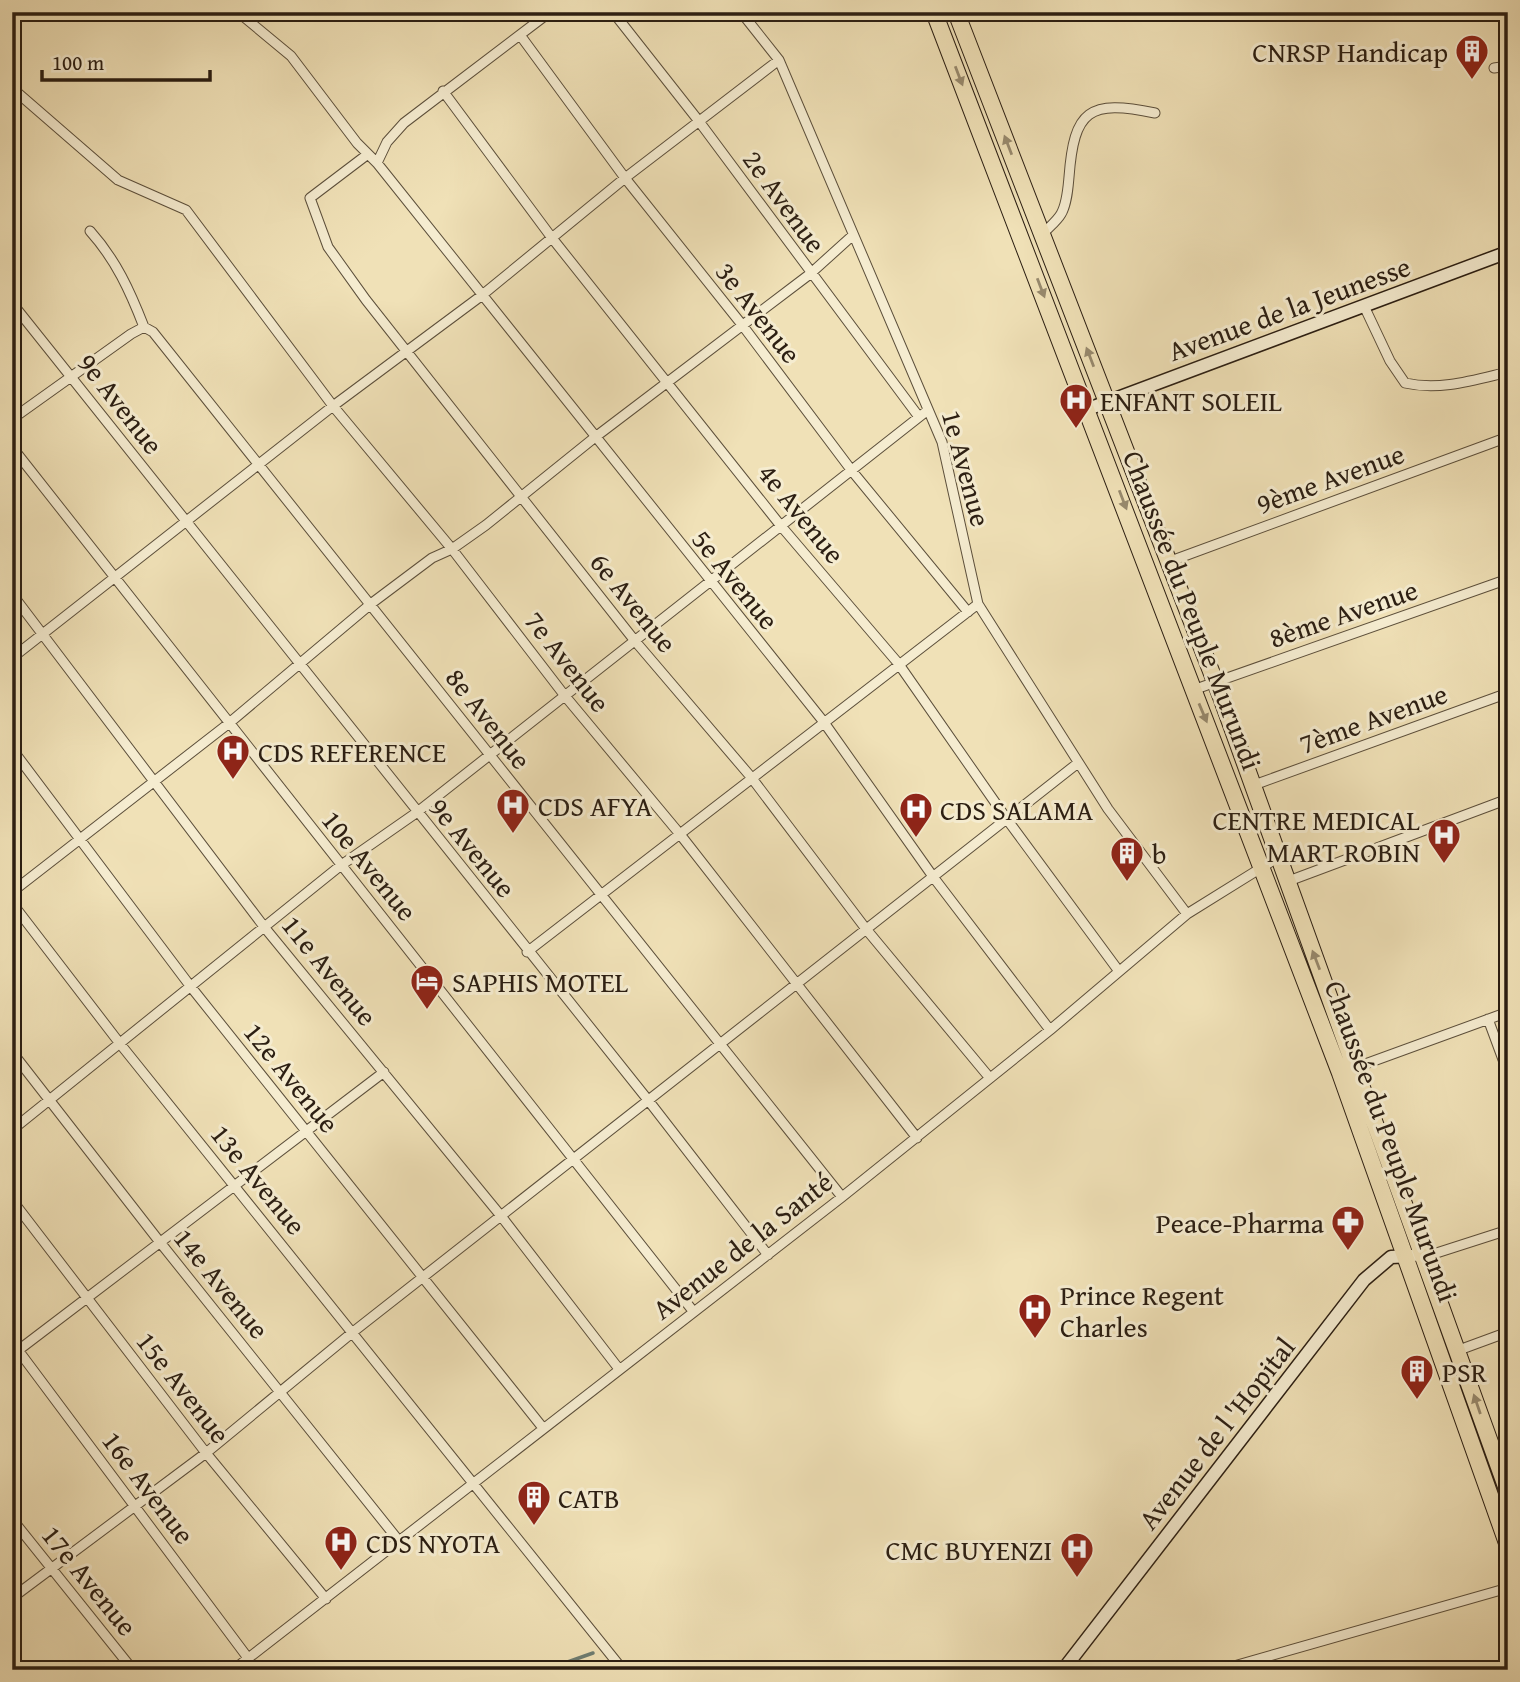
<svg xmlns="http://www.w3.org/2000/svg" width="1520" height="1682" font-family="'Gentium Book Plus',serif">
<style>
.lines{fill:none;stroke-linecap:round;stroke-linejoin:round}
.stream{stroke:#6e7d72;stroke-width:3.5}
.street-casing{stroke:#5c4f3b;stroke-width:11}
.secondary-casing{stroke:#2b1e12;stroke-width:15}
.highway-casing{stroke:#2b1e12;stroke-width:18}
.street{stroke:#f5ecd0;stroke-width:9}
.secondary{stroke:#f5ecd0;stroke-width:12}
.highway{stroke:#f0e1b7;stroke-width:16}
.oneway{fill:#97896d}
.labels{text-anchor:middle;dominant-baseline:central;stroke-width:6;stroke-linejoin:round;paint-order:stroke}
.poi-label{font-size:28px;fill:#2b1e12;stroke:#f5ecd0;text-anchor:start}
.street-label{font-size:28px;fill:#2b1e12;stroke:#f5ecd0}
</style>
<rect width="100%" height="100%" fill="#f0e1b7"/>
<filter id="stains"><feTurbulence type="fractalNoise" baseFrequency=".00286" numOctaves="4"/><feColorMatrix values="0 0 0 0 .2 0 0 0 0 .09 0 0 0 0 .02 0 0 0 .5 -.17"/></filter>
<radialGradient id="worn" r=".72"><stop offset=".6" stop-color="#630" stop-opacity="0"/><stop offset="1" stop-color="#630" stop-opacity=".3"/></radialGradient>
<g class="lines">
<path class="stream" d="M545,1670L593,1653"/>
<defs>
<path id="street" d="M238,12L291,56L357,143L377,163L823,721L934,878L1050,1030
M613,12L698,120L919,417
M741,12L779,60L942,442L978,604L1108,809L1187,914
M520,35L625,178L743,326L852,471L968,612
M1494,68L1508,66
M12,88L118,180L186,210L333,406L452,549L565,696L679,833L917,1138
M443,91L552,238L781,526L898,663L1006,818L1118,970
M368,154L310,198L328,247L366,300L635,641L751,777L866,929L989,1077
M377,163L387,142L404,123L550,12
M90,231C116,260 130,291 144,327
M1043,234C1048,228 1057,221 1061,214C1067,204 1068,188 1069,177C1074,110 1089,99 1155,113
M12,303L648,1100L768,1255
M1364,306L1390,361L1405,383C1440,391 1474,380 1508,372
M12,419L131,334L144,327L153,332L842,1197
M12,447L693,1311
M1168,562L1508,437
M12,594L265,928L501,1216L619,1369
M12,658L333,406L481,296L625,178L779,60
M1193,690L1508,579
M12,749L191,987L543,1428
M1254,785L1508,693
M1286,882L1508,799
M12,892L228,724L372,603L432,558L452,549L486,525L594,438L810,274L852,236
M12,903L121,1045L623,1670
M527,952L978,604
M1488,1019L1508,1073
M12,1052L159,1241L399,1541
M1357,1067L1508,1012
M12,1130L340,866L416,813L928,410
M12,1200L206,1453L326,1599
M1424,1257L1508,1230
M12,1342L248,1658
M1459,1350L1508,1332
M12,1355L384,1072
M12,1519L133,1670
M12,1598L206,1453L353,1332L1078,763
M233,1670L842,1197L1050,1030L1187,914L1277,858
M1220,1670L1508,1588"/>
<path id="secondary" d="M1088,409L1508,252
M1063,1670L1364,1280L1391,1257L1412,1256"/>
<path id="highway" d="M934,12L1340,1073L1508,1546
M956,12L1221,697L1508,1492"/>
</defs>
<use href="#street" class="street-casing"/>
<use href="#secondary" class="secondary-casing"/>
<use href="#highway" class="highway-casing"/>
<use href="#street" class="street"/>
<use href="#secondary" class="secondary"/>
<use href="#highway" class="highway"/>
</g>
<defs><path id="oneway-solid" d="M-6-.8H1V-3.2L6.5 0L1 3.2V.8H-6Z" transform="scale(1.75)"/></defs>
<g class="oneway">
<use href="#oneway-solid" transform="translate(959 76) rotate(69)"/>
<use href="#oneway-solid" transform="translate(1008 145) rotate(-111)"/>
<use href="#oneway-solid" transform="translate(1041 288) rotate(69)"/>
<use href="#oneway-solid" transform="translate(1090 357) rotate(-111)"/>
<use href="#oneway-solid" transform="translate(1123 500) rotate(69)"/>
<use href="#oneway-solid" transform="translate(1203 713) rotate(67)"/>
<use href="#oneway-solid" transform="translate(1316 960) rotate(-111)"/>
<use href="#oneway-solid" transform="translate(1477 1404) rotate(-109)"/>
</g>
<defs>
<symbol id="building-pin" viewBox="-11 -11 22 30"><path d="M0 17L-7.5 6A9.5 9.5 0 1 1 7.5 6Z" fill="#8f2418" stroke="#f5ecd0"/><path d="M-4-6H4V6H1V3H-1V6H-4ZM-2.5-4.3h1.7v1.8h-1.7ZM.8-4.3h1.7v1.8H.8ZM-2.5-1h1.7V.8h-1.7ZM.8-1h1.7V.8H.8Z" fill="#fff"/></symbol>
<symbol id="hospital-pin" viewBox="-11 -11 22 30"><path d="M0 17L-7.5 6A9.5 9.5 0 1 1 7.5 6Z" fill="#8f2418" stroke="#f5ecd0"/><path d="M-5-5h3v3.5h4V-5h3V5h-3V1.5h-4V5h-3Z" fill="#fff"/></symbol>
<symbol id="hotel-pin" viewBox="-11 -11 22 30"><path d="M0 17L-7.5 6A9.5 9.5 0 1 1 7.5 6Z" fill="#8f2418" stroke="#f5ecd0"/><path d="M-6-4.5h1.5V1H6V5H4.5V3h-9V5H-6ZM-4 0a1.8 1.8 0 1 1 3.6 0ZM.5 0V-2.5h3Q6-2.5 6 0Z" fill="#fff"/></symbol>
<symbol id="pharmacy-pin" viewBox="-11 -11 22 30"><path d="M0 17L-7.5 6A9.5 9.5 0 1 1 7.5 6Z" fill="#8f2418" stroke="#f5ecd0"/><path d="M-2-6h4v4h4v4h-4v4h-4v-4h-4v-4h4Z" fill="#fff"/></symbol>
</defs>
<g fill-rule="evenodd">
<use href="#building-pin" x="1453" y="32" width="38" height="52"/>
<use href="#hospital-pin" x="1057" y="381" width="38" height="52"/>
<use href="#hospital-pin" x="214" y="732" width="38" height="52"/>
<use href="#hospital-pin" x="494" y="786" width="38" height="52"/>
<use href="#hospital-pin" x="897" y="790" width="38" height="52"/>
<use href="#hospital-pin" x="1425" y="816" width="38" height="52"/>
<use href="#building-pin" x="1108" y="834" width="38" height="52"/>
<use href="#hotel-pin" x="408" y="962" width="38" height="52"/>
<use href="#pharmacy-pin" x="1329" y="1203" width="38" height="52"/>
<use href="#hospital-pin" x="1016" y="1291" width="38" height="52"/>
<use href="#building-pin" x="1398" y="1352" width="38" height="52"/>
<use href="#building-pin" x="515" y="1478" width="38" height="52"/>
<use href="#hospital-pin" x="322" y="1523" width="38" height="52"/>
<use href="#hospital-pin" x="1058" y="1530" width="38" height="52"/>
</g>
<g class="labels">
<g class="poi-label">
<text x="1448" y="51" text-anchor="end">CNRSP Handicap</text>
<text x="1100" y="400">ENFANT SOLEIL</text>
<text x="258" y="751">CDS REFERENCE</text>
<text x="538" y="805">CDS AFYA</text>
<text x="940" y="809">CDS SALAMA</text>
<text x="1420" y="819" text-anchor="end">CENTRE MEDICAL<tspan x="1420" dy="32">MART ROBIN</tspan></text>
<text x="1152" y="853">b</text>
<text x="452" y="981">SAPHIS MOTEL</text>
<text x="1324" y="1222" text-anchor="end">Peace-Pharma</text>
<text x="1060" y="1294">Prince Regent<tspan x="1060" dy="32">Charles</tspan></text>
<text x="1442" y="1371">PSR</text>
<text x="558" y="1497">CATB</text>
<text x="366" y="1542">CDS NYOTA</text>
<text x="1052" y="1549" text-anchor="end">CMC BUYENZI</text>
</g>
<g class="street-label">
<text transform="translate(785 201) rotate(54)">2e Avenue</text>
<text transform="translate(1289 308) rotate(-20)">Avenue de la Jeunesse</text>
<text transform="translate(759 312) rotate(52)">3e Avenue</text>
<text transform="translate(121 403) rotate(52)">9e Avenue</text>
<text transform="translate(967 468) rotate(75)">1e Avenue</text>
<text transform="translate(1330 478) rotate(-20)">9ème Avenue</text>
<text transform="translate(802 513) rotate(51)">4e Avenue</text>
<text transform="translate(736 579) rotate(51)">5e Avenue</text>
<text transform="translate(634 602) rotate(51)">6e Avenue</text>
<text transform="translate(1193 610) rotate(69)">Chaussée du Peuple Murundi</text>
<text transform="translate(1343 613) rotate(-19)">8ème Avenue</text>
<text transform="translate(568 661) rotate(52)">7e Avenue</text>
<text transform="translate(489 718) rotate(52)">8e Avenue</text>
<text transform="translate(1373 718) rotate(-20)">7ème Avenue</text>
<text transform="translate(473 847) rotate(51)">9e Avenue</text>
<text transform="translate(370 865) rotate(51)">10e Avenue</text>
<text transform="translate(330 970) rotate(51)">11e Avenue</text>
<text transform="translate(292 1077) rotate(51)">12e Avenue</text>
<text transform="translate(1392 1141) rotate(70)">Chaussée du Peuple Murundi</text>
<text transform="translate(259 1179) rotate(51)">13e Avenue</text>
<text transform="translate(742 1245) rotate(-38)">Avenue de la Santé</text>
<text transform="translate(222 1283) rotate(51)">14e Avenue</text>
<text transform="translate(184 1387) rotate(52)">15e Avenue</text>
<text transform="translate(1216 1433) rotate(-52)">Avenue de l 'Hopital</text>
<text transform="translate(149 1487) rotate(53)">16e Avenue</text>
<text transform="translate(90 1580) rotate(51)">17e Avenue</text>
</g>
</g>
<rect width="1520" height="1682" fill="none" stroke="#f0e1b7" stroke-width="42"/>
<rect x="14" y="14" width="1492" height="1654" fill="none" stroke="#2b1e12" stroke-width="3.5"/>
<rect x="21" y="21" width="1478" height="1640" fill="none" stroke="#2b1e12" stroke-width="2"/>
<path d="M42 70v10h168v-10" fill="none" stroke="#2b1e12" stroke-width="3.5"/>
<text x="52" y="70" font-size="21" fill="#2b1e12" stroke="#f5ecd0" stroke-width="5" paint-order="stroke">100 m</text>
<rect width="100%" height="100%" filter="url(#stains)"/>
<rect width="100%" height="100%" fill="url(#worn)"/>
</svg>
